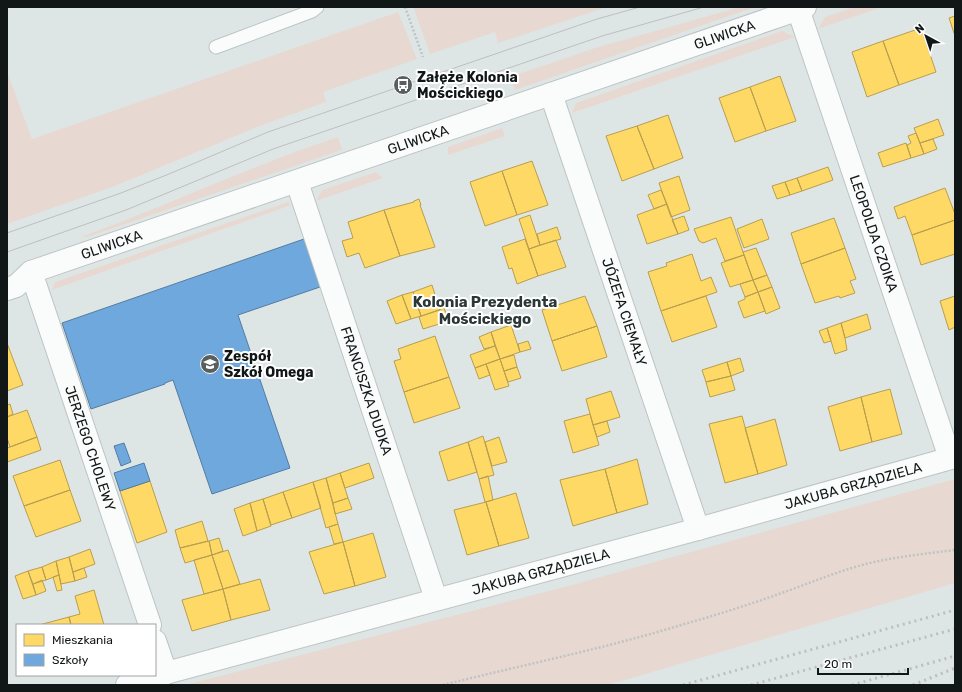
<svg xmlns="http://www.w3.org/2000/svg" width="962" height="692" font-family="Rubik,sans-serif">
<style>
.green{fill:#e8d8d2}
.homes{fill:#ffd966;stroke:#b89e4e}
.schools{fill:#6fa8dc;stroke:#537ca1}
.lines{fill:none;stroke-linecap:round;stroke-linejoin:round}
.service-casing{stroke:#bdc4c3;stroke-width:15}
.minor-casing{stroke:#bdc4c3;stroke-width:24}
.tertiary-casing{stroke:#bdc4c3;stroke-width:24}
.path{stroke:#c0c3c3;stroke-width:2.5;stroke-dasharray:2 2;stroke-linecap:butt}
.service{stroke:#fafbfb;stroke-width:13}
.minor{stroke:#fafbfb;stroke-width:22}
.tertiary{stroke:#fafbfb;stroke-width:22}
.tram{stroke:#bdbfbf;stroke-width:1}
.rail{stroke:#bdbfbf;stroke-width:3;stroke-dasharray:2 4;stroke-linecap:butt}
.labels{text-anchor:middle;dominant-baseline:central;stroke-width:4;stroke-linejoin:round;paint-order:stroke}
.street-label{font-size:14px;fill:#111616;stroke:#fff}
.poi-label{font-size:14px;font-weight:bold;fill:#111616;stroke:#fff;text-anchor:start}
.neighbourhood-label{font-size:15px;font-weight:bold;fill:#2b3736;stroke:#fff}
</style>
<rect width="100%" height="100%" fill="#dee6e5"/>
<path class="green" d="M413,7H607L498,43L495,32L430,54Z
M740,7H755L515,90L510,77L595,48Z
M854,7H882L818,29L825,17Z
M398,12L417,59L323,92L326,102L257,127L115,186L7,224V72L32,139Z
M782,31L795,37L572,113L576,103Z
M502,128L505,136L448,155V147Z
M338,137L342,150L87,237H81C167,206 250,166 338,137Z
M376,172L383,178L316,201L322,190Z
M288,202L291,205L52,290L55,282Z
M955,479V583L608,685H185L568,586Z"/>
<path class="homes" d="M955,16V36L949,18Z
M921,28L936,72L899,85L883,41Z
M883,41L899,85L867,97L852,52Z
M780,76L796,121L766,131L750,87Z
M750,87L766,131L735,142L719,98Z
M668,115L683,158L654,169L637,126Z
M938,119L944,135L920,143L914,128Z
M637,126L654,169L622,181L606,136Z
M916,133L924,154L911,158L907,145L911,143L908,136Z
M933,139L937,149L924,154L920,143Z
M906,143L911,158L883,167L878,153Z
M532,161L548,205L517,215L502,171Z
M828,167L833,180L802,191L797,178Z
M502,171L517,215L485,226L470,182Z
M679,176L690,210L671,217L659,183Z
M797,178L802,191L790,195L785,182Z
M785,182L790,195L777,199L772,186Z
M945,188L955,214V220L912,235L905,216L898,219L894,207Z
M661,190L667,204L654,209L648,195Z
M419,199L421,205H420L435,247L400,256L384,210L414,202V201Z
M667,204L678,234L647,244L637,215Z
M384,210L400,256L365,268L359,253L347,257L342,241L353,238L348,222Z
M530,215L540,245L529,249L519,219Z
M684,216L689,230L678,234L672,220Z
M731,217L744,255L725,261L716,238L703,243L699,241L694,229Z
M834,218L845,248L801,264L791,233Z
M762,219L769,239L744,248L737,229Z
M955,220V254L921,265L912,235Z
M557,227L561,239L540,245L537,234Z
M525,239L538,276L517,284L512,268L509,269L502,247Z
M556,240L566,267L538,276L529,249Z
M756,248L767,275L753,280L743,252Z
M845,248L856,279L850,281L855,293L840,298L839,296L815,303L801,264Z
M692,254L701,281L711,277L717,292L661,311L648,272L667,266L666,263Z
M744,255L753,280L730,287L721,263Z
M767,275L772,287L758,292L753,280Z
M753,280L758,292L745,297L740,284Z
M432,285L440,310L421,316L413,292Z
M772,287L780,308L766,314L758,292Z
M413,292L421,316L411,319L402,295Z
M758,292L765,311L744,318L738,302L745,299V297Z
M402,295L411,319L396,324L387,301Z
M585,296L597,326L552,341L542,310Z
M706,296L717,327L672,342L661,311Z
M955,296V327L949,330L940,301Z
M444,308L449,321L423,329L419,317Z
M867,314L871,329L845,338L841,323Z
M841,323L845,338L847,350L835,354L827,328Z
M511,325L520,352L500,359L491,332Z
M597,326L607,357L562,371L552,341Z
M827,328L831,341L824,343L819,331Z
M491,332L495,346L484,349L479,337Z
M435,336L449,377L404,392L394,361L401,359L398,349Z
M528,341L531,349L520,352L518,344Z
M7,343L23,385L7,391Z
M495,346L500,359L475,368L470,355Z
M514,355L517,367L504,371L500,359Z
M740,358L744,371L731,376L727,362Z
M500,359L509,386L495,390L486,364Z
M727,362L731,376L706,382L702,370Z
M486,364L490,375L479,379L475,368Z
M517,367L521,378L508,382L504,371Z
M731,376L735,390L710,397L706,382Z
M449,377L460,408L414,423L404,392Z
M890,389L902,434L872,442L861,397Z
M611,391L620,417L593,425L586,399Z
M861,397L872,442L840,451L828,407Z
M10,404L13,414L7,417V405Z
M27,410L37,437L10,447L7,438V417Z
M590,414L599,445L573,453L564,421Z
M742,416L758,474L725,483L709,424Z
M775,419L787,465L758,474L745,428Z
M607,421L610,432L597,437L593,425Z
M483,436L494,475L479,479L468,442Z
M37,437L41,450L7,462V448Z
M499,437L507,462L492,466L485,442Z
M468,442L477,472L448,481L439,452Z
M637,459L648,504L617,513L605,469Z
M60,460L70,490L24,506L13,476Z
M369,463L374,478L345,488L340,473Z
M605,469L617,513L573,526L560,480Z
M340,473L348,498L333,503L326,478Z
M488,476L493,500L485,502L479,479Z
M326,478L338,524L326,528L313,482Z
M150,481L167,532L137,543L120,491Z
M313,482L321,508L292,518L283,492Z
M70,490L81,521L36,537L24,506Z
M283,492L292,518L271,525L263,499Z
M516,493L529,538L499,546L486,502Z
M348,498L352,509L335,514L333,503Z
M263,499L271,526L257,531L250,503Z
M486,502L499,546L467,555L454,510Z
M250,503L257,531L243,536L234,509Z
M202,521L208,541L180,548L175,530Z
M338,524L343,542L334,544L329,527Z
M373,533L386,577L355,586L343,542Z
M219,538L223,551L212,555L209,541Z
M209,541L212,555L185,563L180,548Z
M343,542L355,586L324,594L309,552Z
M90,549L95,564L73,572L69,557Z
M228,550L240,584L223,589L212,555Z
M212,555L223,589L204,594L194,560Z
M69,557L75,581L61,584L56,561Z
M56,561L59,575L46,580L42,567Z
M42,567L46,580L33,584L28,571Z
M84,568L87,577L75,581L73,572Z
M28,571L36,595L23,599L15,576Z
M59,575L62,590L57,591L53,577Z
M260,579L270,610L231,620L223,589Z
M42,580L46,591L36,595L33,584Z
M223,589L231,620L192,631L182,600Z
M94,590L104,625H71L69,617L80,614L75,596Z
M69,617L71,625H39Z"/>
<path class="schools" d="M304,239L320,287L238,315L290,468L212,494L173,380L165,383V384L91,409L62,323Z
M124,443L131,462L121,466L114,446Z
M144,463L150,481L120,491L114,473Z"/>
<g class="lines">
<defs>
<path id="service" d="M216,47L312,11L317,7"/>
<g id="minor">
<path id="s1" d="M798,9L950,458"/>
<path id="s2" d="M551,94L698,529"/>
<path id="s3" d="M297,182L436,599"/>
<path id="s4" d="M31,272L150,625"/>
<path d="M155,641L166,673"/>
<path id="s5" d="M127,685L166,673L698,529L955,457"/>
</g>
<g id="tertiary">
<path id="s6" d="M7,289L16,286L31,272L805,7"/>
</g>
</defs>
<use href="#service" class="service-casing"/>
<use href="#minor" class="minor-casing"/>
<use href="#tertiary" class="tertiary-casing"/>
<path class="path" d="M405,7L423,57
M443,685C522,665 603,649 681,625C713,616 745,606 776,595C805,585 833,573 862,565C892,557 924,554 955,550"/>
<use href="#service" class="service"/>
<use href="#minor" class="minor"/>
<use href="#tertiary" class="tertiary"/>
<path class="tram" d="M7,233L121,193L169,174L268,132L597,19L640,7
M7,252L126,210L273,149L602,36L704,7"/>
<path class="rail" d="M683,685L955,610
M751,685L955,629
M852,685L955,656
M913,685L955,668"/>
</g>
<defs>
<symbol id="bus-disc" viewBox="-11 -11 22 22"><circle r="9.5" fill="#595f5e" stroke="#fff"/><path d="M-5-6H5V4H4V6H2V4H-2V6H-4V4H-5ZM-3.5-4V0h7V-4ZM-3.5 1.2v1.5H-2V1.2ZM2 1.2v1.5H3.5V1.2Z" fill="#fff"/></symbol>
<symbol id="school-disc" viewBox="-11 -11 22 22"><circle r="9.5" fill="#595f5e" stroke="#fff"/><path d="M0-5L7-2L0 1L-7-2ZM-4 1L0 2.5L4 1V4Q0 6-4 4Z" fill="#fff"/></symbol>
</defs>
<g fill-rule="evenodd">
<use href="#bus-disc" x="392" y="74" width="22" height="22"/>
<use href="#school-disc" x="199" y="353" width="22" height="22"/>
</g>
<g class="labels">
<g class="street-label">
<text stroke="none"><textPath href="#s6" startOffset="763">GLIWICKA</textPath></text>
<text stroke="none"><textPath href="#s6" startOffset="439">GLIWICKA</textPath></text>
<text stroke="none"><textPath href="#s1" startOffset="237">LEOPOLDA CZOIKA</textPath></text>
<text stroke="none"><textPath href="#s6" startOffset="115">GLIWICKA</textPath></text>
<text stroke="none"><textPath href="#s2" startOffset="230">JÓZEFA CIEMAŁY</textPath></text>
<text stroke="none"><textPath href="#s3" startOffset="220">FRANCISZKA DUDKA</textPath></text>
<text stroke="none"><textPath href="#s4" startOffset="186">JERZEGO CHOLEWY</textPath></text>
<text stroke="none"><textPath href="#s5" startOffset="753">JAKUBA GRZĄDZIELA</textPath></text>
<text stroke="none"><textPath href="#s5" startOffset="429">JAKUBA GRZĄDZIELA</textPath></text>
</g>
<g class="poi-label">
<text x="417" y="77">Załęże Kolonia<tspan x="417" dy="16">Mościckiego</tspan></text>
<text x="224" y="356">Zespół<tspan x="224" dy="16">Szkół Omega</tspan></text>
</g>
<g class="neighbourhood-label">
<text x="485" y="302">Kolonia Prezydenta<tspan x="485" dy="17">Mościckiego</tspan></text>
</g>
</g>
<rect width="962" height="692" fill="none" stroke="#111616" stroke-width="16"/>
<rect x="16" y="624" width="140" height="52" fill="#ffffff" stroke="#a0a2a2"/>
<rect x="24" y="634" width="20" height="12" fill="#ffd966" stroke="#a0a2a2"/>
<text x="52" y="644" font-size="12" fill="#111616">Mieszkania</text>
<rect x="24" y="654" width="20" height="12" fill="#6fa8dc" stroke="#a0a2a2"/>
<text x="52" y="664" font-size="12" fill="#111616">Szkoły</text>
<g transform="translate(926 36) rotate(320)" stroke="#ffffff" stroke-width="3" paint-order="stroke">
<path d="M0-3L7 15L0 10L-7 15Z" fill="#111616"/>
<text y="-6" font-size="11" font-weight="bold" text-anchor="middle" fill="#111616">N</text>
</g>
<path d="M818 668v6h90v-6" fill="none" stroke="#111616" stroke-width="2"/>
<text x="824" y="668" font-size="12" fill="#111616" stroke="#ffffff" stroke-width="3" paint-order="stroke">20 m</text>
</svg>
